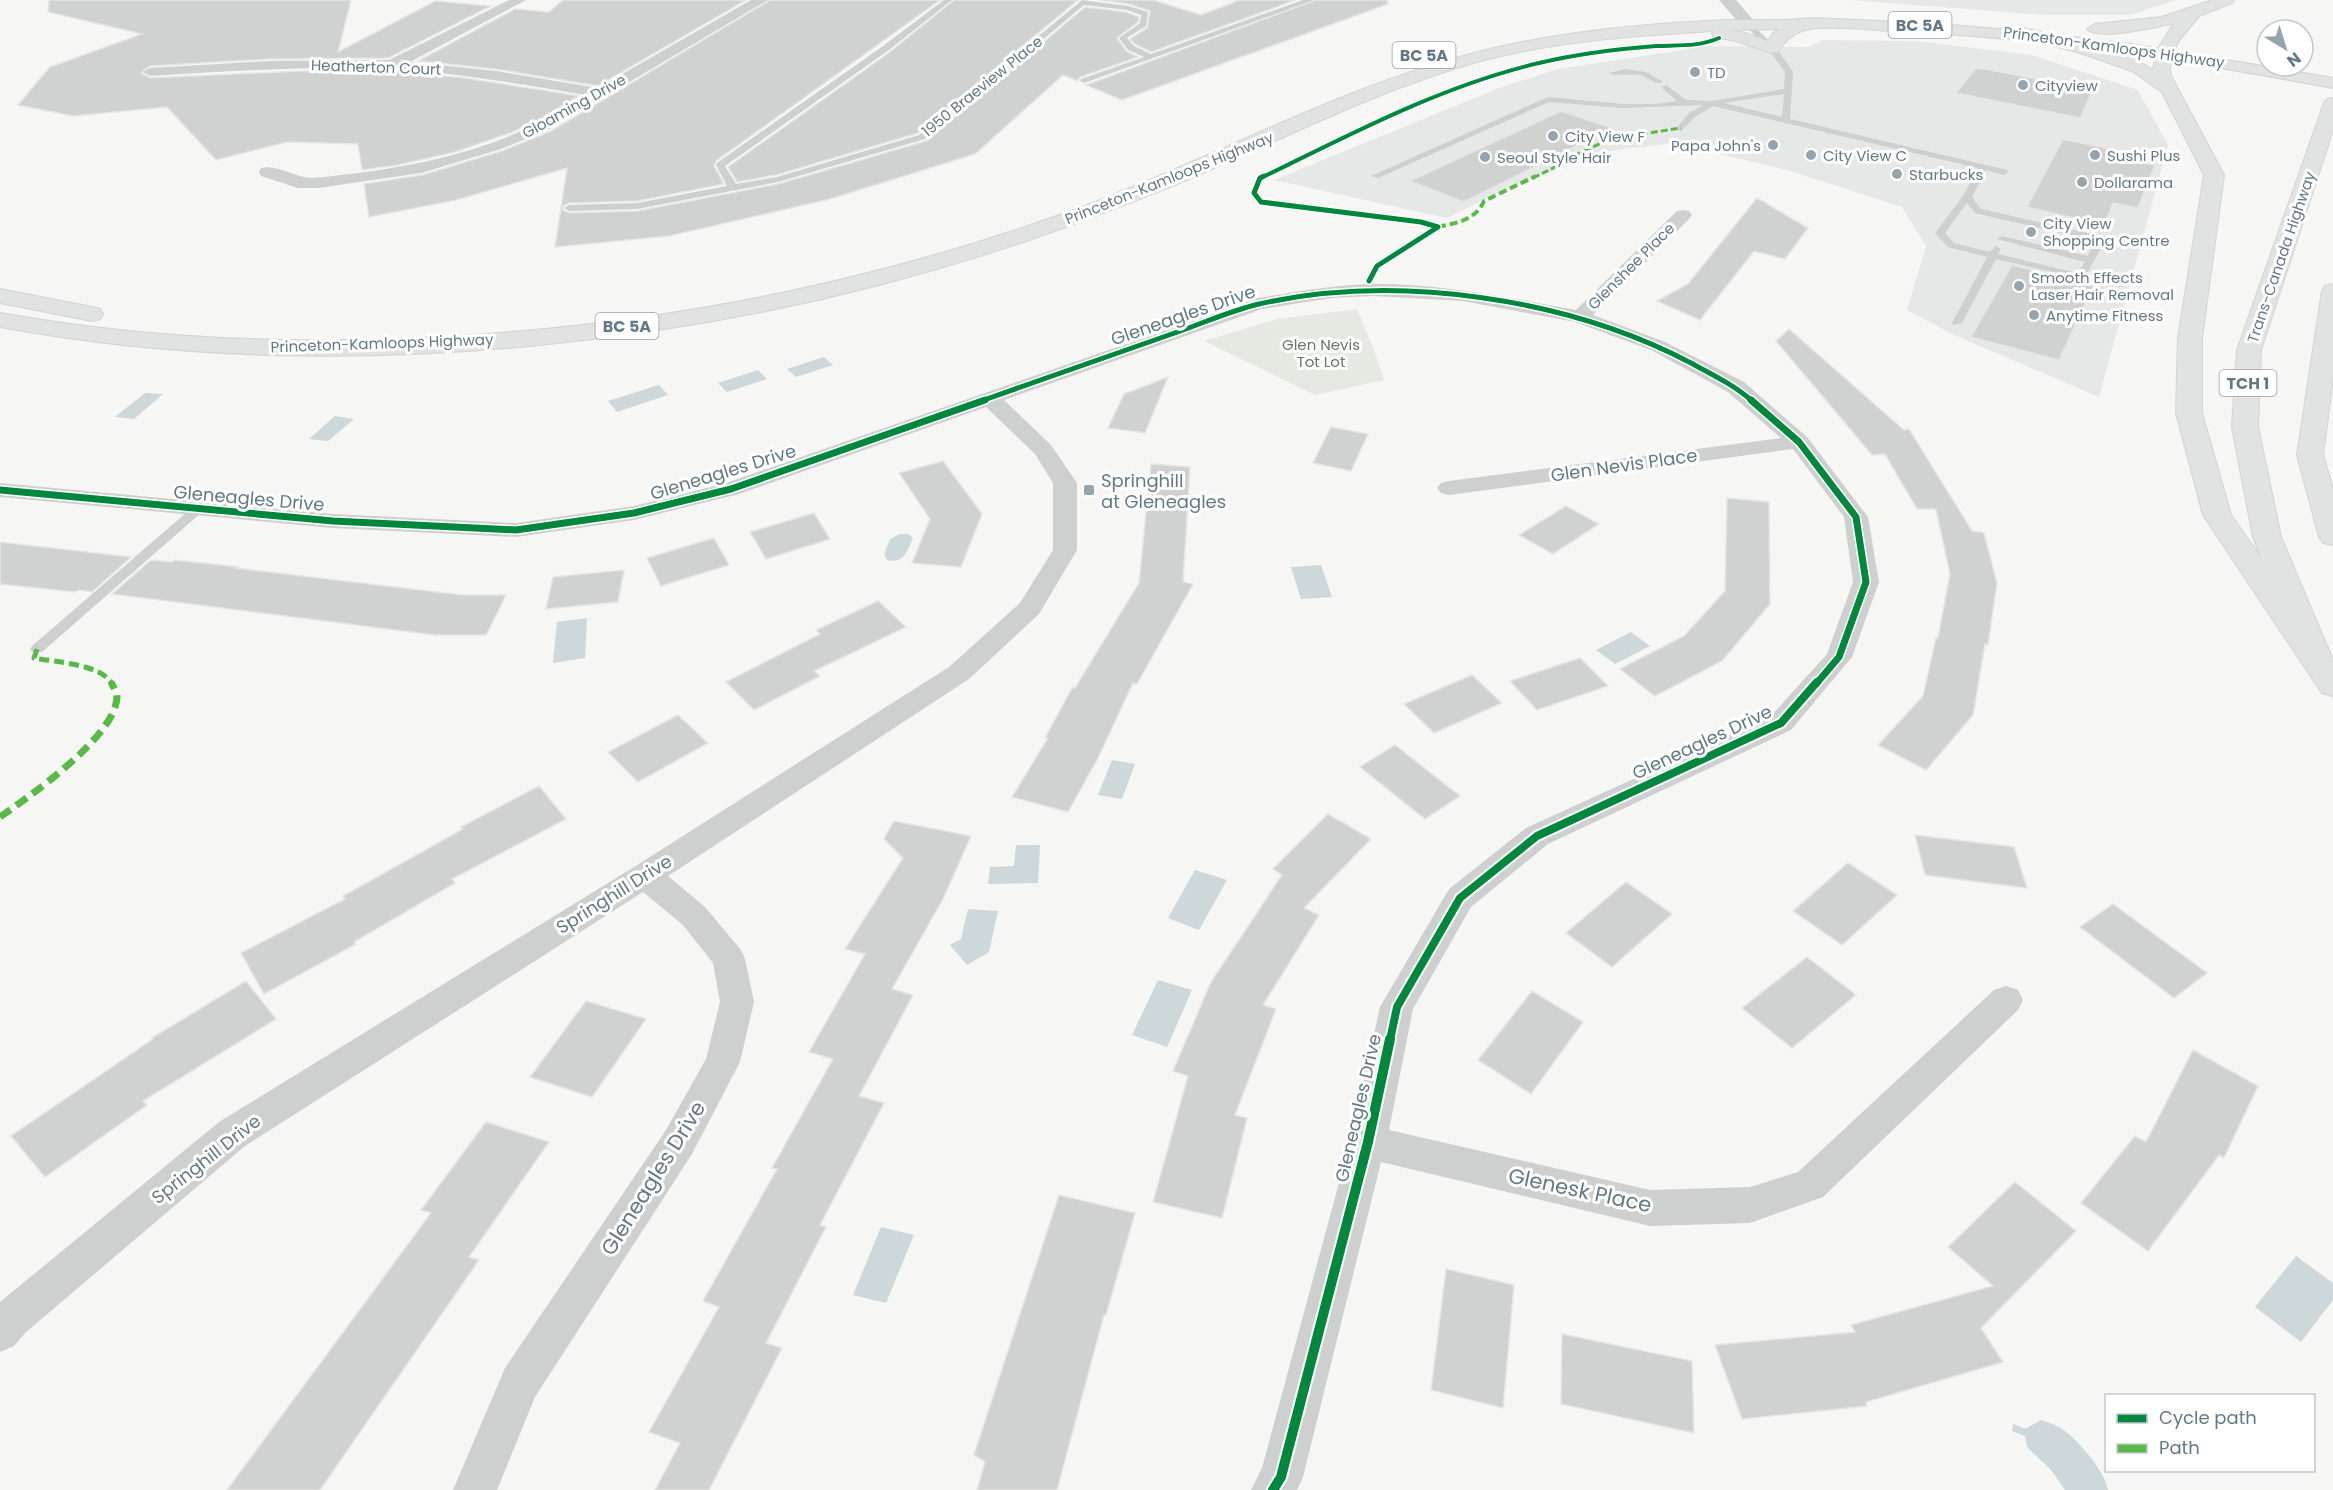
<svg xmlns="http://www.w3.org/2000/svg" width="2333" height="1490" font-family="Poppins,sans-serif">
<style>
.built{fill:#e6e7e7}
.green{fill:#e6e9e2}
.water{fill:#ced7d9}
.building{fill:#d0d2d2;stroke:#e5e5e4;stroke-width:1.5}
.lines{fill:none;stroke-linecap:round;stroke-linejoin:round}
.primary-casing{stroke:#d3d4d3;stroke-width:2}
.motorway-casing{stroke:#d3d4d4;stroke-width:2}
.service{fill:#cecfcf;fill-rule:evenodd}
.minor{fill:#cecfcf;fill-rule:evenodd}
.tertiary{fill:#cecfcf;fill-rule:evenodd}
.primary{fill:#e1e2e2;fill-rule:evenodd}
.motorway{fill:#e1e2e2;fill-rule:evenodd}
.quiet-far3{stroke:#58b947;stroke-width:3;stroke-dasharray:7 3;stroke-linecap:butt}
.quiet-far2{stroke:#58b947;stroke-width:4;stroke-dasharray:8 4;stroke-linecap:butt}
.quiet-far1{stroke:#58b947;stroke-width:5;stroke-dasharray:10 5;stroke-linecap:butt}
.quiet{stroke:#58b947;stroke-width:7;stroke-dasharray:13 7;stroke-linecap:butt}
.cycleway-far4-casing{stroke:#fff;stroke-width:6}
.cycleway-far3-casing{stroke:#fff;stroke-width:8}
.cycleway-far2-casing{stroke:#fff;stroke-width:10}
.cycleway-far1-casing{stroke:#fff;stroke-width:12}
.cycleway-casing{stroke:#fff;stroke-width:14}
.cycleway-far4{stroke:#00873e;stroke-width:4}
.cycleway-far3{stroke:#00873e;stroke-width:5}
.cycleway-far2{stroke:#00873e;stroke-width:7}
.cycleway-far1{stroke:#00873e;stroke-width:8}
.cycleway{stroke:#00873e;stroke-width:10}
.poi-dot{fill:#96a5ad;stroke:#fff;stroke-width:2}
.labels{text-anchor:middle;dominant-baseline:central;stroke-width:6;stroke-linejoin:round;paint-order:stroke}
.far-street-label{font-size:15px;fill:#637987;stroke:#fff}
.far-poi-label{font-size:15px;fill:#637987;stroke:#fff;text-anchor:start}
.far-park-label{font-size:15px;fill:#66785f;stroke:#fff}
.shield{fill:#fff;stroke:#92a1ab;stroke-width:1.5}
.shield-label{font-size:16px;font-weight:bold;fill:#637987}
.street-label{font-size:18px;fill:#637987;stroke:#fff}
.poi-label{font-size:18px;fill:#637987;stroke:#fff;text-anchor:start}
.near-street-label{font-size:21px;fill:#637987;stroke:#fff}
</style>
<rect width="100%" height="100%" fill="#f6f6f4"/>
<path class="built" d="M1849,0H2176L2130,15H2045Z
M1823,40L1917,41L2032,55L2138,90L2168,145L2099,397L1952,334L1907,310L1926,246L1902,207L1790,171L1675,143L1608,151L1503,190L1447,218L1274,180L1499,88L1558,69L1708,46L1809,47Z"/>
<path class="green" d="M1357,309L1374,350L1384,380L1315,395L1204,341L1277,319Z"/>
<path class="water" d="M824,357L833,365L796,377L787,369Z
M758,370L767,379L727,392L718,383Z
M659,385L668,395L617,412L608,401Z
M145,393L163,394L134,419L115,417Z
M335,416L354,419L328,441L309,439Z
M908,534L913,538C907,552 903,564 887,560L884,555L890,539L900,534Z
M1321,565L1332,597L1301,599L1291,567Z
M587,618L585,658L553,663L557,622Z
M1631,632L1650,646L1615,664L1596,650Z
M1112,760L1135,764L1122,799L1098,795Z
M1016,845H1040L1038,883L988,884L990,867L1014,866Z
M1195,870L1227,880L1199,930L1168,918Z
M968,909L998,911L989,952L967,965L950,945L961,939Z
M1158,980L1192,990L1167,1047L1132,1035Z
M881,1227L914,1235L886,1303L853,1295Z
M2296,1256L2333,1283V1300L2301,1342L2255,1307Z
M2041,1420C2047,1422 2054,1424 2059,1427C2075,1436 2106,1472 2108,1490H2065L2051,1470L2027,1447L2025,1436L2012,1431L2013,1424L2025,1429Z"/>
<path class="building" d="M49,0H351L338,52L435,1L491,6L388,58L271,59L150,66L141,73L150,78L301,71H392L465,78L579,96L537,121L510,133L455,152L398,165L362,170L358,144L287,142L216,160L167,107L73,116L18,105L50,67L142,34L48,12Z
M563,0H746L598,86L496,69L418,61L515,9L549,12Z
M770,0H940L716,161L714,166L724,184L637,201L569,203L563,206V210L569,213L637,211L778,184L926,141L1085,7L1126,12L1139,17L1138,22L1117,38L1126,51L1138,57L1080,77L1078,81L1063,75L975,154L830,199L669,236L555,247L567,168L456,200L369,217L364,184L422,175L502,151L551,131Z
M954,0H1078L918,133L776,175L737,182L728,167L890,52Z
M1099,0H1153L1201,15L1240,0H1296L1151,52L1135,44L1130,39L1147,28L1150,11L1129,4Z
M1316,0H1387L1388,4L1122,100L1086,85Z
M1976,68L1990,70L2093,90L2080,118L1956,93Z
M1561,111L1612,128L1464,202L1410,181Z
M2063,139L2137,155L2135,161L2155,165L2138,208L2113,203L2104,225L2027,207Z
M1757,198L1808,228L1785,259L1754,251L1700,320L1657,301L1688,284Z
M2012,265L2094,285L2059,360L1971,337Z
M1789,329L1904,430L1909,429L1972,531L1984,533L1997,583L1988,645L1985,644L1973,715L1926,770L1878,745L1923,696L1936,638H1938L1950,574L1936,509H1917L1885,454L1872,455L1776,341Z
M1168,377L1145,433L1108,428L1124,394Z
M1331,427L1368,434L1351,471L1313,463Z
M943,461L982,514L961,567L912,563L930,519L899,473Z
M1151,464L1190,467L1183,582L1193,584L1137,684L1133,683L1098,758L1068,812L1012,797L1048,738H1045L1072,688H1075L1139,583Z
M1727,498L1769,502L1770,604L1722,661L1655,696L1620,669L1684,636L1725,591Z
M1566,506L1599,524L1553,554L1519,535Z
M814,513L830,539L766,559L750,532Z
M714,538L729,565L661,586L647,558Z
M0,542L131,557L92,592L78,590L75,592L0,584Z
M151,560L172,562L175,560L238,567L236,568L462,595H506L486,635H435L112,594Z
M624,570L618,602L546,609L553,577Z
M878,601L906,627L814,671L820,676L754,710L726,682L820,634L816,630Z
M1580,658L1608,686L1537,710L1510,681Z
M1472,675L1502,703L1434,733L1404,704Z
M678,715L708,743L638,782L608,752Z
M1395,745L1460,796L1425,819L1360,767Z
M539,786L566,819L452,879L455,883L354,942L356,944L264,994L241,953L345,899L343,896L463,829L461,827Z
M1328,814L1371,839L1304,908L1319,915L1263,1005L1276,1009L1235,1115L1247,1118L1222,1218L1153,1202L1188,1076L1173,1071L1211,982L1282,875L1273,869Z
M894,821L971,836L943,899L892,989L913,995L859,1096L884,1103L820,1225L826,1227L766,1343L782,1348L709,1490H655L680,1443L649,1432L719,1307L703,1301L777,1169L772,1168L833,1059L809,1052L865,954L845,949L903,858L884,839Z
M1915,835L2014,847L2027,888L1925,875Z
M1848,863L1897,895L1842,945L1793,911Z
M1626,882L1672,914L1612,967L1566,933Z
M2113,904L2207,973L2174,998L2080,927Z
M1807,957L1856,995L1792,1048L1742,1008Z
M246,981L276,1019L143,1101L147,1105L45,1177L11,1136L153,1039L152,1038Z
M1532,991L1583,1022L1531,1094L1478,1060Z
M586,1001L646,1019L592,1097L530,1077Z
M2193,1050L2258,1086L2224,1158L2219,1155L2148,1251L2081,1203L2135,1136L2146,1142Z
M486,1122L549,1142L469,1257L479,1260L320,1490H227L431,1213L421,1210Z
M2015,1182L2076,1231L1981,1328L2003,1362L1866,1402L1867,1406L1742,1419L1715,1345L1855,1332L1851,1325L1993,1286L1948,1247Z
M1059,1195L1135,1213L1106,1315H1104L1057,1490H977L985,1462L974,1455Z
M1446,1269L1514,1285L1503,1408L1431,1390Z
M1562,1334L1692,1361L1694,1433L1561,1404Z"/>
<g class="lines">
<defs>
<path id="primary" d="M1810,18L1929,23L2031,32L2132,44L2333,78V88C2192,62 2049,38 1905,32C1880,31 1833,25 1810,29C1794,32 1786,39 1778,52L1772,53L1736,41L1714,37L1712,34L1714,31C1635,36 1554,41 1477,62C1392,86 1311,125 1230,161C1171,188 1110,211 1049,233C727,347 337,389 0,327V313C145,339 291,345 437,337C655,326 862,286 1068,212C1202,164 1329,92 1467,55C1551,32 1640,24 1726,20C1754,19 1783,22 1810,18ZM1781,29L1773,33L1768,41L1745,33L1729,30Z
M0,289L92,307L100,309L103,314L100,319L92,321L0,303Z"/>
<path id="motorway" d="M2212,0H2234L2232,3L2199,16L2177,43L2170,67L2171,76L2224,175L2202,338V413L2231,515L2262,559L2253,537L2232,427L2237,350L2324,103L2327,99L2333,98V130L2261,350L2258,427L2281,537L2333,660V696L2322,693L2203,515L2176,413L2178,338L2204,175L2162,92L2132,71L2080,53L2017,36L2015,33L2023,28C2060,37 2122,48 2153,70L2157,50L2174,23C2159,27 2096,41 2087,29L2095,24L2162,17Z
M2333,284V378L2323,455L2333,489V545L2323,543L2319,537L2297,455L2322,291L2325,286Z"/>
</defs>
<use href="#primary" class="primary-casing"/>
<use href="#motorway" class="motorway-casing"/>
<path class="service" d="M944,0H952L889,50L725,166L736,184L777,177L919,135L1082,0L1128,6L1148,12L1146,26L1127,38L1134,46L1151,54L1303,0H1314L1084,83L1080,81L1081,79L1144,57L1128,50L1119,38L1140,23L1141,15L1127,10L1084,5L925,139L778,182L637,209L569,211L564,208L569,205L637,203L727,186L716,165L717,163L883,46Z
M1747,20L1775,46L1793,72L1790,119L2007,170L2008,172L2004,175L1986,170L1972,197L1981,209L2104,237L2106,239L2084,279L1996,259L1962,323L1953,325L1952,323L1987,257L1948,247L1935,233L1963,196L1978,168L1713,106L1695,117L1681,131L1678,130V126L1689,113L1703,105L1623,108L1549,102L1378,178L1371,176L1548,97L1623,104H1656L1677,101L1663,89L1662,87L1666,85L1686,100L1712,101L1784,89L1785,72L1769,50L1744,24ZM1784,94L1782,117L1724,103ZM1967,203L1975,213L2095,241L2088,256L2002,236L1997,239L2085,262L2077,273L1998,254L2001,249L1996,246L1990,252L1954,243L1945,233Z
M1625,69L1646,72L1663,82C1655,86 1649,77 1640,75C1630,73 1617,77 1609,73Z
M198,505L204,509L202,512L42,652H32L30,649L32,646L194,506Z"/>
<path class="minor" d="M509,0H526L410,62L496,71L598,88L751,0H768L550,129L501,149L421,173L318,188H298L261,176L259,172L261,168C278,164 295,178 312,178C389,171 468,158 538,123C555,114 570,104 586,95C522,84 457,73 392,69C311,66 230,71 150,76L143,72L150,68L271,61L389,60Z
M1683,210L1689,211L1692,215L1689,219L1593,315L1665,342L1744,382L1807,437L1868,517L1879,582L1852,657L1791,730L1548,844L1471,907L1413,1009L1389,1130L1650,1190L1750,1187L1798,1172L1994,990L2006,986L2018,990L2023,1000L2018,1010L1823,1197L1750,1223L1650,1226L1381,1162L1303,1477L1297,1490H1251L1262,1468L1350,1142L1380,1007L1449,889L1526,828L1771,716L1827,654L1853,582L1844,517L1793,449L1449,495L1441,493L1437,488L1441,483L1449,481L1781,438L1728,392L1651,350L1575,322L1463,301L1373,296L1332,298L1262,309L1004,400L1051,445L1077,483V550L1039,614L969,679L668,876L705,907L741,950L745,959L754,1002L740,1062L692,1154L535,1397L497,1490H453L505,1368L666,1130L706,1059L720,1002L713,963L683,925L643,892L245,1146L25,1333L14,1346L0,1352V1302L219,1122L634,867L949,667L1020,603L1053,550V483L1035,454L986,407L739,494L634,520L516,537L333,528L0,497V483L333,514L516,523L634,506L723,484L1258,298C1296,292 1333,285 1372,284C1441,283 1508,298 1576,310L1677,211Z"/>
<path class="tertiary" d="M1719,0H1736L1755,22L1753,25H1741Z"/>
<use href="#primary" class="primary"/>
<use href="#motorway" class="motorway"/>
<path class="quiet-far3" d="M1533,178L1555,167L1554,165L1610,139L1681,128"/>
<path class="quiet-far2" d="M1438,227C1456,223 1476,220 1484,201L1536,176"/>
<path class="quiet-far1" d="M37,649L34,658C54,662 102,664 112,684"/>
<path class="quiet" d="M0,817C30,796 119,734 117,695C116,691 113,686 111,682"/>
<defs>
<path id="cycleway-far4" d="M1261,178C1351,134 1441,86 1539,63C1577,54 1617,49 1656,46C1678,45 1699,47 1719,38"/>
<path id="cycleway-far3" d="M1264,176L1260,178L1254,193L1261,202L1421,222L1438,227L1377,266L1369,281
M981,401C1044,379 1107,357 1169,335C1199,325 1229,311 1259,304C1397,273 1567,298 1691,363C1713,375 1734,385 1752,401"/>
<path id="cycleway-far2" d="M1751,400L1799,442L1856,517L1866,582L1839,657L1816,684
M0,490L333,521L516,530L634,513L731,489L985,400"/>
<path id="cycleway-far1" d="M1390,1040L1397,1007L1460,898L1537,836L1781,723L1817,682"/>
<path id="cycleway" d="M1273,1490L1281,1477L1368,1142L1390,1039"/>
</defs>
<use href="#cycleway-far4" class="cycleway-far4-casing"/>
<use href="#cycleway-far3" class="cycleway-far3-casing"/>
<use href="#cycleway-far2" class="cycleway-far2-casing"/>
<use href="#cycleway-far1" class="cycleway-far1-casing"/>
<use href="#cycleway" class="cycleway-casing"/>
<use href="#cycleway-far4" class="cycleway-far4"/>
<use href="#cycleway-far3" class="cycleway-far3"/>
<use href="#cycleway-far2" class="cycleway-far2"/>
<use href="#cycleway-far1" class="cycleway-far1"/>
<use href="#cycleway" class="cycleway"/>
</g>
<g class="poi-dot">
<circle cx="1695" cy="72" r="6"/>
<circle cx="2023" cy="85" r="6"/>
<circle cx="1553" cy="136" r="6"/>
<circle cx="1773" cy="145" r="6"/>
<circle cx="1811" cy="155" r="6"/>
<circle cx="2095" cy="155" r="6"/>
<circle cx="1485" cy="157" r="6"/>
<circle cx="1897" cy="174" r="6"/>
<circle cx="2082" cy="182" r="6"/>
<circle cx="2031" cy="232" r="6"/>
<circle cx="2019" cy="286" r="6"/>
<circle cx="2034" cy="315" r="6"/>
<rect x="1083" y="484" width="12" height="12" rx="3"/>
</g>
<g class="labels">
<g class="far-street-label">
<text transform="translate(2114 47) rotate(8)">Princeton-Kamloops Highway</text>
<text transform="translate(376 67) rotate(2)">Heatherton Court</text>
<text transform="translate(982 86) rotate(-39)">1950 Braeview Place</text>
<text transform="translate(574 106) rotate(-29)">Gloaming Drive</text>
<text transform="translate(1169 178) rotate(-22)">Princeton-Kamloops Highway</text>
<text transform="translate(2281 257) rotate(-71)">Trans-Canada Highway</text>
<text transform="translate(1631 266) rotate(-45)">Glenshee Place</text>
<text transform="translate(382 343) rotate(-2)">Princeton-Kamloops Highway</text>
</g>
<g class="far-poi-label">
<text x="1707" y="72">TD</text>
<text x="2035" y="85">Cityview</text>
<text x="1565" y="136">City View F</text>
<text x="1761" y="145" text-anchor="end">Papa John's</text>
<text x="1823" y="155">City View C</text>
<text x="2107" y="155">Sushi Plus</text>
<text x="1497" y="157">Seoul Style Hair</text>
<text x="1909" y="174">Starbucks</text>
<text x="2094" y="182">Dollarama</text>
<text x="2043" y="223">City View<tspan x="2043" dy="17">Shopping Centre</tspan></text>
<text x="2031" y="277">Smooth Effects<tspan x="2031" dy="17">Laser Hair Removal</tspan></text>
<text x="2046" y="315">Anytime Fitness</text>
</g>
<g class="far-park-label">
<text x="1321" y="344">Glen Nevis<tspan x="1321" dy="17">Tot Lot</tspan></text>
</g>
<g class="shield">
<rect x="1888.5" y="12" width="63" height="26" rx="4.5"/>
<rect x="1392.5" y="42" width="63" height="26" rx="4.5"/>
<rect x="595.5" y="313" width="63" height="26" rx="4.5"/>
<rect x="2219.5" y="370" width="57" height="26" rx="4.5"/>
</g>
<g class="shield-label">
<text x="1920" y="25">BC 5A</text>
<text x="1424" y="55">BC 5A</text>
<text x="627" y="326">BC 5A</text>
<text x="2248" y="383">TCH 1</text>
</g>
<g class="street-label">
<text transform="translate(1183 315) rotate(-19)">Gleneagles Drive</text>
<text transform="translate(1624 465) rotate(-8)">Glen Nevis Place</text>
<text transform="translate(723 472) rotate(-17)">Gleneagles Drive</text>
<text transform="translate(249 498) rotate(5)">Gleneagles Drive</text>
<text transform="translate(1702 742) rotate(-25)">Gleneagles Drive</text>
<text transform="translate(614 894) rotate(-32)">Springhill Drive</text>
<text transform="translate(1358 1108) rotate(-77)">Gleneagles Drive</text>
<text transform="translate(206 1159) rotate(-38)">Springhill Drive</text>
</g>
<g class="poi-label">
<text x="1101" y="480">Springhill<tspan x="1101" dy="21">at Gleneagles</tspan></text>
</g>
<g class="near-street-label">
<text transform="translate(653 1178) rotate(-58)">Gleneagles Drive</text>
<text transform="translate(1580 1190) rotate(12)">Glenesk Place</text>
</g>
</g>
<rect x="2105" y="1394" width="210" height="78" fill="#ffffff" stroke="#c1c9cf" stroke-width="1.5"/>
<rect x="2117" y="1414" width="30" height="9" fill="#00873e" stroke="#c1c9cf" stroke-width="1.5"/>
<text x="2159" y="1424" font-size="18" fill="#637987">Cycle path</text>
<rect x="2117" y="1444" width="30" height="9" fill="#58b947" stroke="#c1c9cf" stroke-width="1.5"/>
<text x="2159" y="1454" font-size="18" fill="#637987">Path</text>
<g transform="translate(2285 48) rotate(142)"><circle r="28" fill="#ffffff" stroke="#c1c9cf" stroke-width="1.5"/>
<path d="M0-4.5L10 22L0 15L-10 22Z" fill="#96a5ad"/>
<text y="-9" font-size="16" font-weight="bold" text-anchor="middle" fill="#637987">N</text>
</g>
</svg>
